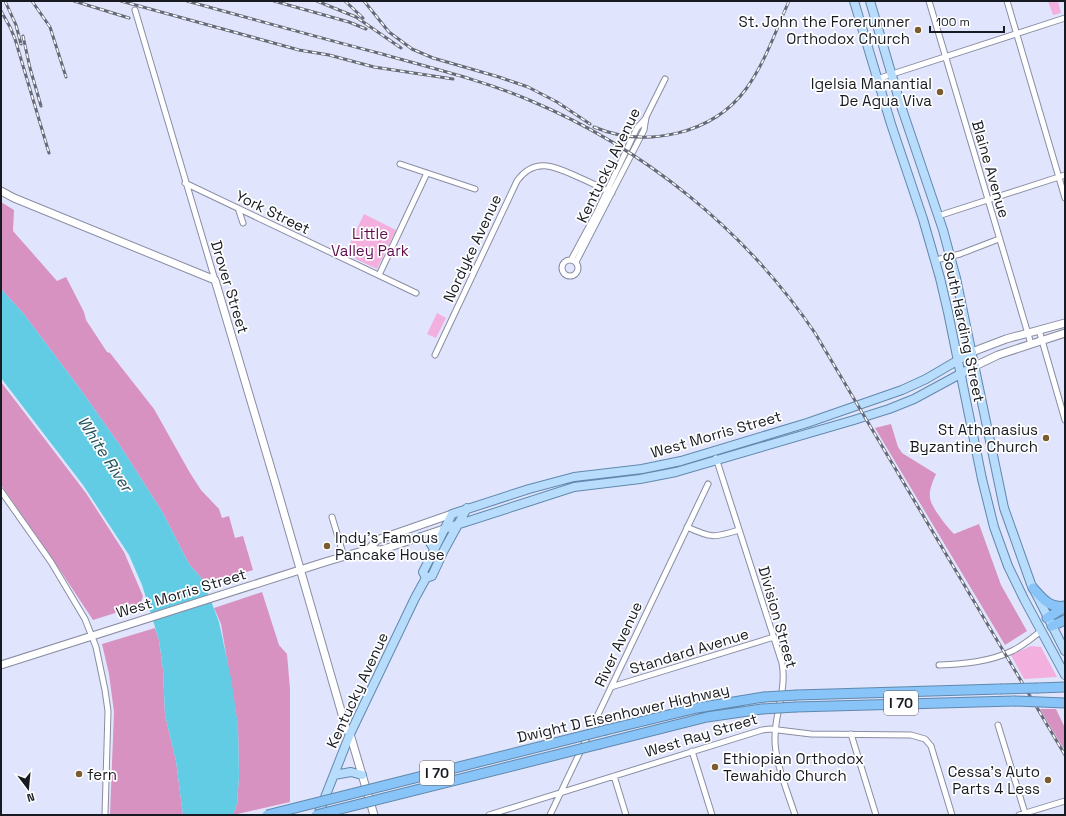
<svg xmlns="http://www.w3.org/2000/svg" width="1066" height="816" font-family="'Space Grotesk',sans-serif">
<style>
.green{fill:#f3afde}
.forest{fill:#d792c1}
.water{fill:#61cce4}
.lines{fill:none;stroke-linecap:round;stroke-linejoin:round}
.street-casing{stroke:#898da2;stroke-width:7}
.secondary-casing{stroke:#898da2;stroke-width:9}
.primary-casing{stroke:#6188ad;stroke-width:10}
.highway-casing{stroke:#6188ad;stroke-width:11}
.street{stroke:#fff;stroke-width:5}
.secondary{stroke:#fff;stroke-width:7}
.primary{stroke:#b8dcfb;stroke-width:8}
.highway{stroke:#88c4f8;stroke-width:9}
.rail-casing{stroke:#666977;stroke-width:3}
.rail{stroke:#fff;stroke-width:1.5;stroke-dasharray:4.5;stroke-linecap:butt}
.highway-bridge-casing{stroke:#6188ad;stroke-width:11;stroke-linecap:butt}
.highway-bridge{stroke:#88c4f8;stroke-width:9}
.poi-dot{fill:#7b5b31;stroke:#fff;stroke-width:1.5}
.labels{text-anchor:middle;dominant-baseline:central;stroke-width:3.5;stroke-linejoin:round;paint-order:stroke}
.shield{fill:#fff;stroke:#5d5f64;stroke-width:1}
.shield-label{font-size:14px;font-weight:bold;fill:#181a22}
.poi-label{font-size:15px;fill:#181a22;stroke:#fff;text-anchor:end}
.street-label{font-size:15px;fill:#181a22;stroke:#fff}
.park-label{font-size:15px;fill:#600e4f;stroke:#fff}
.water-label{font-size:16px;font-style:italic;fill:#22515b;stroke:#fff}
</style>
<rect width="100%" height="100%" fill="#e0e5fd"/>
<path class="green" d="M1048,1H1058L1061,13L1053,15Z
M364,214L396,230L377,269L345,254Z
M437,313L446,318L436,338L427,334Z
M1031,646L1041,647L1057,677L1024,679L1011,655Z"/>
<path class="forest" d="M1,202L14,210L13,231L57,281L66,277L84,312L86,320L107,352L110,353L154,409L190,473L201,490L219,509L222,518L229,516L235,538L243,536L253,570L205,585L203,580L189,564L163,513L119,444L78,386L23,313L1,289Z
M1,382L86,493L124,552L143,596L141,603L134,607L93,620L52,558L1,485Z
M891,424L898,447L902,453L936,474C933,481 929,489 930,498C931,507 947,527 954,534L979,524L1001,585L1027,631L1005,645L875,428Z
M262,592L279,645L287,654L290,689V802L233,815L237,804L239,776L238,726L221,624L214,608Z
M155,628L159,640L163,670L165,715L176,761L183,815H110L114,712L109,674L102,644Z
M1040,709H1056L1065,728V751Z"/>
<path class="water" d="M1,289L23,313L78,386L119,444L163,513L189,564L203,580L219,622L231,678L238,726L239,776L237,804L233,815H183L176,761L165,715L163,670L159,640L142,585L129,555L83,485L1,378Z"/>
<g class="lines">
<defs>
<path id="street" d="M929,1L1031,344
M1007,1L1065,198
M135,10L215,280
M877,79L1065,18
M400,164L475,189
M185,183L416,293
M238,208L243,223
M938,216L1065,175
M562 268a8 8 0 1 1 16 0a8 8 0 1 1-16 0Z
M571,260L597,212L637,128L646,118
M936,260L960,254L999,239
M576,262L644,130L646,117L665,79
M379,275L427,173
M1039,330L1065,420
M435,355L517,181C535,156 556,167 578,177C590,182 601,188 612,193
M716,458L782,663C787,689 775,712 775,737C774,760 788,793 795,815
M1,491L51,562L85,619L96,647L105,690L108,711L105,815
M332,517L344,557
M687,527C711,538 714,538 739,530
M939,665C964,664 989,662 1012,651C1023,646 1032,638 1041,631
M611,687L774,637
M998,725L1025,813
M851,734L876,815
M692,751L712,815
M614,776L626,815
M489,815L762,730L770,729L811,734L911,735L925,739L931,746L952,815
M550,815L708,484
M1019,815L1065,801"/>
<path id="secondary" d="M1,191L14,198L215,280L275,482L346,728L350,734L374,815
M972,352L1006,339L1065,323
M975,366L998,355L1065,333
M369,549L377,540L452,514
M1,665L325,562L369,549L381,550L444,529"/>
<path id="primary" d="M854,1L891,124L923,219L940,278L948,312L982,479L994,527L1008,566L1024,599L1065,675
M870,1L900,103L943,230L956,278L1004,508L1031,584L1065,651
M444,529L574,487L640,479L676,472L854,420L889,409L914,399L975,366
M421,537L429,541L434,549
M426,578L423,572L452,514L529,489L574,477L642,469L681,461L807,423L902,390L926,379L972,352
M334,775L351,772L362,775
M318,815L350,734L415,598L426,578L432,576L444,550L467,508"/>
<path id="highway" d="M1033,588C1042,598 1050,609 1065,606
M1047,618L1065,607
M1052,626L1065,620
M1038,688L1065,687
M797,695L1000,689
M796,707L1014,701
M606,730L697,708L764,697
M600,744L707,717L762,709"/>
</defs>
<use href="#street" class="street-casing"/>
<use href="#secondary" class="secondary-casing"/>
<use href="#primary" class="primary-casing"/>
<use href="#highway" class="highway-casing"/>
<use href="#street" class="street"/>
<use href="#secondary" class="secondary"/>
<use href="#primary" class="primary"/>
<use href="#highway" class="highway"/>
<defs>
<path id="rail" d="M5,1L16,25L21,44
M32,1L50,27L66,77
M74,1L129,18
M121,1L299,50L329,55L374,67L453,79
M187,1C252,19 317,37 382,54C431,68 482,80 529,100C644,148 745,230 815,333L1065,755
M274,1L349,22L366,29
M317,1L356,17L401,48
M345,1L363,18
M364,1L389,32L412,49L433,58L499,77L528,87L557,102L590,124
M1,11L10,27L15,39L49,153
M23,36L30,68L41,106
M594,127C646,149 713,134 746,89C765,63 776,30 789,1"/>
</defs>
<use href="#rail" class="rail-casing"/>
<use href="#rail" class="rail"/>
<defs>
<path id="highway-bridge" d="M1000,689L1038,688
M764,697L797,695
M1014,701L1065,703
M762,709L796,707
M267,815L606,730
M316,815L600,744"/>
</defs>
<use href="#highway-bridge" class="highway-bridge-casing"/>
<use href="#highway-bridge" class="highway-bridge"/>
</g>
<g class="poi-dot">
<circle cx="918" cy="30" r="4"/>
<circle cx="940" cy="92" r="4"/>
<circle cx="1046" cy="438" r="4"/>
<circle cx="327" cy="546" r="4"/>
<circle cx="715" cy="767" r="4"/>
<circle cx="79" cy="774" r="4"/>
<circle cx="1048" cy="780" r="4"/>
</g>
<g class="labels">
<g class="shield">
<rect x="884" y="691" width="34" height="24" rx="3"/>
<rect x="420" y="761" width="34" height="24" rx="3"/>
</g>
<g class="shield-label">
<text x="901" y="703">I 70</text>
<text x="437" y="773">I 70</text>
</g>
<g class="poi-label">
<text x="910" y="21">St. John the Forerunner<tspan x="910" dy="17">Orthodox Church</tspan></text>
<text x="932" y="83">Igelsia Manantial<tspan x="932" dy="17">De Agua Viva</tspan></text>
<text x="1038" y="429">St Athanasius<tspan x="1038" dy="17">Byzantine Church</tspan></text>
<text x="335" y="537" text-anchor="start">Indy's Famous<tspan x="335" dy="17">Pancake House</tspan></text>
<text x="723" y="758" text-anchor="start">Ethiopian Orthodox<tspan x="723" dy="17">Tewahido Church</tspan></text>
<text x="1040" y="771">Cessa's Auto<tspan x="1040" dy="17">Parts 4 Less</tspan></text>
<text x="87" y="774" text-anchor="start">fern</text>
</g>
<g class="street-label">
<text transform="translate(608 165) rotate(-64)">Kentucky Avenue</text>
<text transform="translate(991 169) rotate(74)">Blaine Avenue</text>
<text transform="translate(273 212) rotate(26)">York Street</text>
<text transform="translate(472 248) rotate(-65)">Nordyke Avenue</text>
<text transform="translate(230 287) rotate(73)">Drover Street</text>
<text transform="translate(964 327) rotate(78)">South Harding Street</text>
<text transform="translate(716 434) rotate(-16)">West Morris Street</text>
<text transform="translate(181 593) rotate(-17)">West Morris Street</text>
<text transform="translate(778 617) rotate(74)">Division Street</text>
<text transform="translate(618 644) rotate(-65)">River Avenue</text>
<text transform="translate(689 651) rotate(-17)">Standard Avenue</text>
<text transform="translate(357 690) rotate(-65)">Kentucky Avenue</text>
<text transform="translate(623 713) rotate(-13)">Dwight D Eisenhower Highway</text>
<text transform="translate(701 735) rotate(-17)">West Ray Street</text>
</g>
<g class="park-label">
<text x="370" y="233">Little<tspan x="370" dy="17">Valley Park</tspan></text>
</g>
<g class="water-label">
<text transform="translate(105 454) rotate(57)">White River</text>
</g>
</g>
<rect width="1066" height="816" fill="none" stroke="#181a22" stroke-width="4"/>
<g transform="translate(28 788) rotate(164)" stroke="#ffffff" stroke-width="3" paint-order="stroke">
<path d="M0-3L7 15L0 10L-7 15Z" fill="#181a22"/>
<text y="-6" font-size="11" font-weight="bold" text-anchor="middle" fill="#181a22">N</text>
</g>
<path d="M930 26v6h74v-6" fill="none" stroke="#181a22" stroke-width="2"/>
<text x="936" y="26" font-size="12" fill="#181a22" stroke="#ffffff" stroke-width="3" paint-order="stroke">100 m</text>
</svg>
